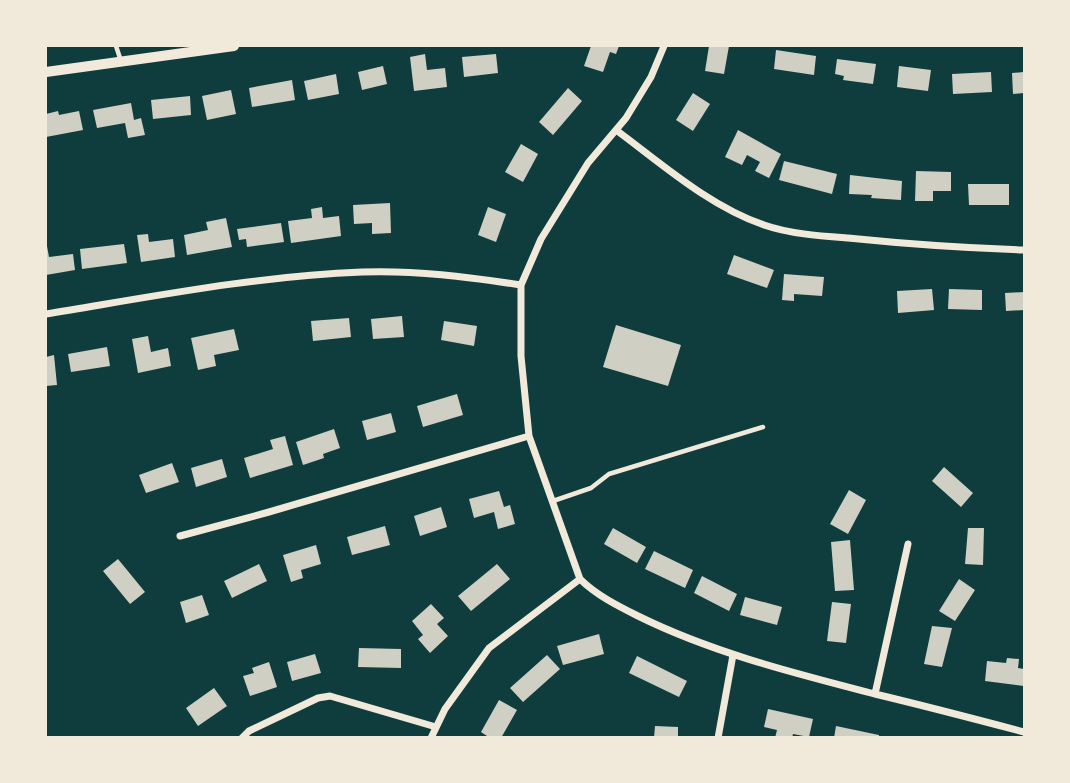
<svg xmlns="http://www.w3.org/2000/svg" width="1070" height="783" font-family="Lato,sans-serif">
<style>
.building{fill:#cfcfc3}
.lines{fill:none;stroke-linecap:round;stroke-linejoin:round}
.service{stroke:#f1e9da;stroke-width:4.5}
.minor{stroke:#f1e9da;stroke-width:7}
.tertiary{stroke:#f1e9da;stroke-width:10}
</style>
<rect width="100%" height="100%" fill="#0f3d3e"/>
<path class="building" d="M591,46H619L616,54L610,52L603,72L584,66Z
M709,46H729L724,74L705,71Z
M776,50L816,56L814,75L774,69Z
M425,54L427,70L445,68L447,87L414,91L410,57Z
M496,54L498,73L464,77L462,57Z
M837,59L876,64L873,84L843,80L844,76L835,74Z
M383,66L387,84L362,90L358,72Z
M899,66L931,70L928,91L897,87Z
M991,72L992,92L953,94L952,74Z
M1024,72V93L1013,94L1012,73Z
M336,74L339,94L308,100L304,81Z
M292,80L295,100L252,107L249,88Z
M568,88L582,101L553,135L539,122Z
M231,90L236,114L207,120L202,96Z
M693,93L710,104L693,131L676,120Z
M190,96L191,115L153,119L151,100Z
M131,103L134,120L141,118L145,135L128,138L125,123L97,128L93,110Z
M58,111L59,115L79,111L83,130L46,137V114Z
M738,130L781,154L769,178L755,171L760,162L747,155L742,165L725,157Z
M521,144L538,154L523,182L505,172Z
M784,161L837,174L832,194L779,180Z
M916,171L951,172V191H933V201H915Z
M850,175L902,181L901,200L871,198L872,195L849,194Z
M968,184H1009V205H969Z
M390,203L391,233L372,234V223L354,224L353,205Z
M322,207L323,218L339,216L341,236L291,243L288,221L312,218L311,209Z
M488,207L506,214L496,242L478,235Z
M226,218L232,247L187,255L184,235L208,230L206,222Z
M281,223L284,242L247,247L246,239L239,240L237,229Z
M148,234L149,242L173,239L175,257L141,262L137,235Z
M124,244L127,263L82,269L80,249Z
M47,246L49,257L73,254L75,270L46,275Z
M734,255L774,270L767,288L727,274Z
M784,274L824,277L822,296L794,294V301L782,300Z
M932,289L934,310L898,313L897,291Z
M949,289L982,290V310L948,309Z
M1024,292V310L1006,311L1005,293Z
M402,316L404,337L373,339L371,319Z
M349,318L351,337L313,341L311,321Z
M444,321L477,326L474,346L441,340Z
M616,325L681,345L668,386L603,367Z
M234,329L239,350L214,355L216,366L198,370L191,338Z
M148,336L151,352L168,348L171,366L138,373L132,339Z
M107,347L110,366L71,372L68,354Z
M54,355L57,385L46,386V357Z
M457,394L463,415L423,427L417,406Z
M391,413L396,432L367,440L362,421Z
M334,429L340,448L323,454L324,458L303,465L296,442Z
M285,436L293,465L250,478L244,458L273,449L270,440Z
M222,459L227,477L196,487L191,468Z
M172,463L179,482L146,493L139,475Z
M944,467L973,493L961,507L932,481Z
M849,490L866,500L848,534L830,524Z
M499,491L504,507L510,505L515,524L498,529L494,512L474,518L469,499Z
M441,507L447,527L420,536L414,516Z
M385,526L390,545L352,555L347,537Z
M613,528L646,547L637,563L604,544Z
M968,528H984L983,565L965,564Z
M850,540L854,590L835,591L831,542Z
M316,545L321,564L301,570L303,578L291,582L283,555Z
M654,551L693,570L685,588L645,569Z
M118,559L145,592L130,604L103,571Z
M259,564L267,581L232,598L224,581Z
M497,564L510,579L471,611L458,596Z
M702,576L737,594L729,611L694,593Z
M959,579L975,590L955,621L939,611Z
M202,595L209,615L186,623L180,602Z
M745,597L782,607L777,625L740,615Z
M832,602L851,604L846,643L827,641Z
M431,604L444,618L437,624L448,636L430,653L418,639L423,635L412,621Z
M932,626L952,628L942,667L924,664Z
M599,634L604,654L563,665L557,646Z
M359,648L401,649V668L358,667Z
M315,654L321,673L292,681L287,662Z
M547,655L560,669L523,702L510,688Z
M637,656L687,681L679,697L629,673Z
M1007,658L1019,659L1018,668L1024,669V686L985,681L987,661L1006,663Z
M269,662L277,687L250,696L243,676L254,673L252,668Z
M214,688L227,706L198,726L186,708Z
M499,700L517,710L501,738H490L481,732Z
M768,709L813,719L809,737L793,734L792,738H775L777,730L764,727Z
M655,726L678,727V738H654Z
M836,726L879,735V738H834Z"/>
<g class="lines">
<path class="service" d="M116,46L121,61
M553,501L591,488L609,474L763,427"/>
<path class="minor" d="M664,46L651,77L637,100L626,118L588,163L541,239L521,285V356L529,436L580,579C596,595 618,606 638,616C713,653 794,673 875,694C925,706 975,719 1024,732
M616,130C662,164 709,206 764,225C790,234 821,236 848,238C907,244 965,248 1024,250
M46,314C150,297 256,276 362,272C415,270 468,277 521,285
M180,536L269,512L529,436
M875,694L908,544
M242,738L249,731L318,698L330,696L436,727
M431,738L445,709L489,648L580,579
M718,738L733,655"/>
<path class="tertiary" d="M46,72L234,46"/>
</g>
<rect width="1070" height="783" fill="none" stroke="#f1e9da" stroke-width="94"/>
</svg>
